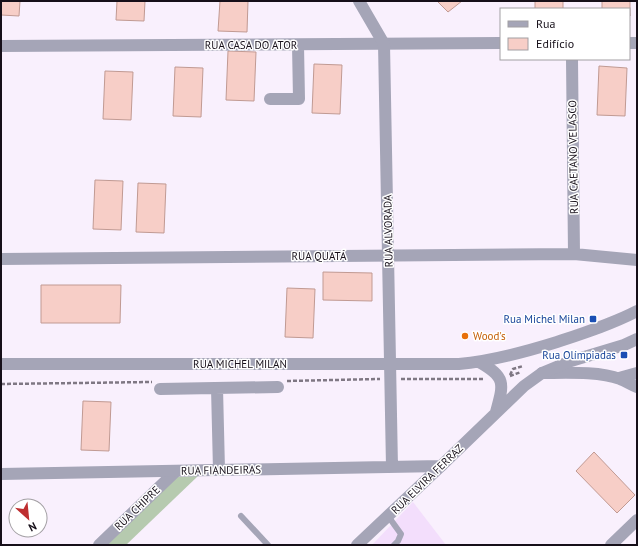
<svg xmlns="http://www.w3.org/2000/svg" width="638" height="546" font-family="'PT Sans',sans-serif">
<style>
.built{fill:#f3defc}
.green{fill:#b6caaf}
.building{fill:#f7cec7;stroke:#c19a93}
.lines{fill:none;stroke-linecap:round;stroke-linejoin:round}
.path{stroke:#7f7783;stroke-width:2.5;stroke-dasharray:4 2;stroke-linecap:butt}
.service{stroke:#a5a5b7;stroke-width:6}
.minor{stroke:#a5a5b7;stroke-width:12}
.tertiary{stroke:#a5a5b7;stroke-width:12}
.transit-dot{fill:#1a4fb4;stroke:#fff;stroke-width:1.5}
.food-dot{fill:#e8710a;stroke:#fff;stroke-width:1.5}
.labels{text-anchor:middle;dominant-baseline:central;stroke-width:3;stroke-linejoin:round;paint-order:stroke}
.street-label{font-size:11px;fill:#160f19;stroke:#fff}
.transit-label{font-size:11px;fill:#164399;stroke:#fff;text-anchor:end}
.food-label{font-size:11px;fill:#c56008;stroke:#fff;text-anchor:start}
</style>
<rect width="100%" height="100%" fill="#f9f0fd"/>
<path class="built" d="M413,502L446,545H372Z"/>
<path class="green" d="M198,476L126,545H106L177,477Z"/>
<path class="building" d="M1,1H20L19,16L1,15Z
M117,1H145L144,21L116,20Z
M220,1H248L247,32L218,31Z
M437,1H462L448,12Z
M535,1H563V9H535Z
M602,1H630V16L629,9H602Z
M228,51L256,52L254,101L226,100Z
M314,64L342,65L340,114L312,113Z
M599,66L627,68L625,116L597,115Z
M175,67L203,68L201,117L173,116Z
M105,71L133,72L131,120L103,119Z
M95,180L123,181L121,230L93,229Z
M138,183L166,184L164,233L136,232Z
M323,272L372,273V301L323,300Z
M41,285H121L120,323H41Z
M287,288L315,289L313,338L285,337Z
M83,401L111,402L109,451L81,450Z
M594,452L635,495L617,513L576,471Z"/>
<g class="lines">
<path class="path" d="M510,375L513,369L523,366
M510,376L521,372
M401,379H484
M287,381L380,379
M1,384L152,382"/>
<path class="service" d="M241,516L268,545
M388,516L401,534L398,541L394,545"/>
<path class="minor" d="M629,43H637
M1,46L501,43
M572,59L574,254
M270,99H299L298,45
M1,259L574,254L637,260
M542,373C564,373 599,371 620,379C626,381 631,385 637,387
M619,378L637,373
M217,388L219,470
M160,389L278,387
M99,545L176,471
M357,545L441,466
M611,545L637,520"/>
<path class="tertiary" d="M359,1L384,44L392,467
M479,362C506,377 504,383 496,412
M1,364H459C493,361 525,352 557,342C584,333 612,324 637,311
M1,474L441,466L524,386L542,373L571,361L624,345L637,339"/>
</g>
<g class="transit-dot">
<rect x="589" y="315" width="8" height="8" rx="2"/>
<rect x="620" y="351" width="8" height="8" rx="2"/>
</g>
<circle class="food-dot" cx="465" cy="336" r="4"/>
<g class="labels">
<g class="street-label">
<text x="251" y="45">RUA CASA DO ATOR</text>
<text transform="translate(573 157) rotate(-91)">RUA CAETANO VELASCO</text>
<text transform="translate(388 231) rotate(-91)">RUA ALVORADA</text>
<text x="319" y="256">RUA QUATÁ</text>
<text x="240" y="364">RUA MICHEL MILAN</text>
<text transform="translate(221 470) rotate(-1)">RUA FIANDEIRAS</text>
<text transform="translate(427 479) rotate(-44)">RUA ELVIRA FERRAZ</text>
<text transform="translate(137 508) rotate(-44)">RUA CHIPRE</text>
</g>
<g class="transit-label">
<text x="585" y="319">Rua Michel Milan</text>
<text x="616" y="355">Rua Olímpiadas</text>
</g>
<g class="food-label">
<text x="473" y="336">Wood's</text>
</g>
</g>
<rect width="638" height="546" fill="none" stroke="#160f19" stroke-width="4"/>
<rect x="500" y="8" width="130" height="52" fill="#ffffff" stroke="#a29fa3"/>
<rect x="508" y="21" width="20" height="6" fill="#a5a5b7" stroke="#a29fa3"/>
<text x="536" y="28" font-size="12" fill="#160f19">Rua</text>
<rect x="508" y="38" width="20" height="12" fill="#f7cec7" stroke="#a29fa3"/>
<text x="536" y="48" font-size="12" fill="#160f19">Edifício</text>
<g transform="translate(28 518) rotate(153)"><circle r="19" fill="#ffffff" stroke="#a29fa3"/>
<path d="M0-3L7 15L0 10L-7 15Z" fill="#be2e30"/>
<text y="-6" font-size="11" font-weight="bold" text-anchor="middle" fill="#160f19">N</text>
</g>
</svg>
